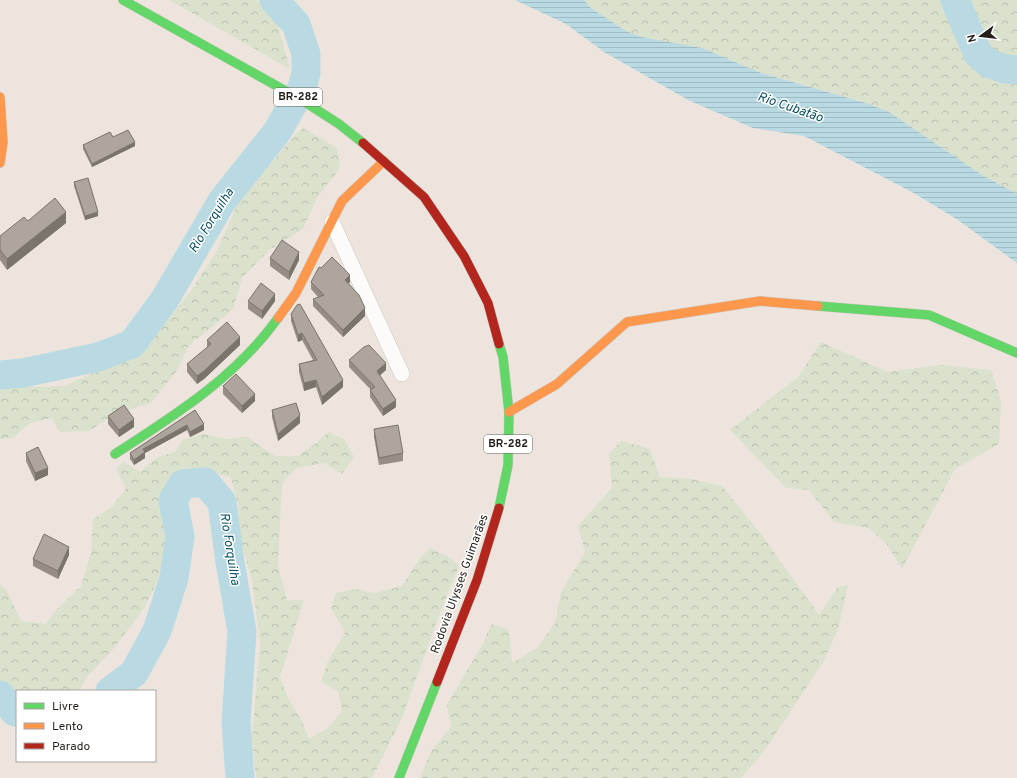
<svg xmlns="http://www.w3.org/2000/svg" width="1017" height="778" font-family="Overpass,sans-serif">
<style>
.forest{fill:url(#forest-crowns)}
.water{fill:url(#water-rules)}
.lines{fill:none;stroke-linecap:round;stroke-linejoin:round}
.river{stroke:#badae3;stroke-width:29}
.street-casing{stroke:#c9c3bc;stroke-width:16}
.fast-casing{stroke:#c9c3bc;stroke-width:10}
.slow-casing{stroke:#c9c3bc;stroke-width:10}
.jam-casing{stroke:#c9c3bc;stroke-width:10}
.street{stroke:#fcfbfa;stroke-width:15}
.fast{stroke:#63d668;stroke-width:9}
.slow{stroke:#ff974d;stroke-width:9}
.jam{stroke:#b3261e;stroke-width:9}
.wall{fill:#968e86}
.shaded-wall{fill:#7a746d}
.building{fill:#aea59c;stroke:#7a746d}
.labels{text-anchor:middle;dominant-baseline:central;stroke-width:3;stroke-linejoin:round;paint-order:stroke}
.shield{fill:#fff;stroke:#66625f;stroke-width:1}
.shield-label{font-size:11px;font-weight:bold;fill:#241f1a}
.street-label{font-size:12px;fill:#241f1a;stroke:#fff}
.water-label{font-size:13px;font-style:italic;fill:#084f60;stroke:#fff}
</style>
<defs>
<pattern id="forest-crowns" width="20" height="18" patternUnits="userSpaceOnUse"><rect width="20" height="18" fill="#dae1cc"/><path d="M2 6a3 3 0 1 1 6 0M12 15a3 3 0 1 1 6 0" fill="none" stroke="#bbc1af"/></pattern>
<pattern id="water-rules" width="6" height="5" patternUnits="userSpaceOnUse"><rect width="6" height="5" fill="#badae3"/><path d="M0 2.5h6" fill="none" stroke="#a0bbc2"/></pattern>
</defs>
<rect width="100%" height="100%" fill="#ede5dd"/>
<path class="forest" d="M169,0H257L275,16L290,69Z
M584,0H1017V194L982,175L889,112L869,104L761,73L702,48L641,37L626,31L591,8Z
M303,128L337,148L340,168L317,198L303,229L269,250L242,278L234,308L210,329L189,345L176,372L151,403L117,413L89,431L60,432L52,418L30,423L13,438L0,439V388L65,386L105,367L124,362L145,347L191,291L218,249L240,198L259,177L295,135Z
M821,342L888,372L941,365L991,370L1001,401L999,444L955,469L902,569L886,543L869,528L834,522L809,490L786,488L730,430L798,377Z
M329,432L345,440L354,457L342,474L324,463L296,468L282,483L278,565L287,600H304L280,677L288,698L302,721L309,739L328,728L342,711L338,691L321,682L327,663L345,632L331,608L336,593L355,589L375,593L402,586L420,558L430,548L452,559L459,566L438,618L402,718L372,778H256L252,738L260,642L252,581L239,533L238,504L231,478L209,471L184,475L164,486L167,516L168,547L157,582L144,608L115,647L88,676L79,691H17V698L0,686V584L6,589L21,621L46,624L57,609L81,586L91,553L93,519L112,507L126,488L116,468L124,462L140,472L156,458L176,451L183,440L203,434L226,439L247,437L275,456H298L316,443Z
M621,441L650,449L660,477L691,479L722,486L764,538L819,615L837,588L848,585L838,630L822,664L765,750L741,778H420L431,751L451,727L447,704L483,644L491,624L509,630L512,663L536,649L555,623L561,592L585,552L578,526L612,488L609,454Z"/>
<path class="water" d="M515,0H584L591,8L626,31L641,37L702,48L761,73L869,104L889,112L982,175L1017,194V263L958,220L912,192L804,136L753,128L688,100L604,52L566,24Z"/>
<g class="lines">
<path class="river" d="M955,0L978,54L988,63L1005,69L1017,70
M0,375L23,373L98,357L132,344L165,299L222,201L277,132L302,88L306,73V54L296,24L274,0
M110,691L134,673L157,631L174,578L180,536L173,500L183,484L205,482L222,502L230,562L242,632L236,722L240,778
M0,695L15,712H17"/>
<defs>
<path id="street" d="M332,222L402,374"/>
<path id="fast" d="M123,0L300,99L339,124L363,143
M818,306L929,315L1017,353
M499,344L503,357L509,412L508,465L499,508
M115,454C175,415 235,378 278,318
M399,778L437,682"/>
<path id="slow" d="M0,97L3,142L0,163
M278,318L296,293L342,201L384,161
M509,412L557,384L627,322L760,301L818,306"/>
<path id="jam" d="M363,143L424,197L464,256L488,303L499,344
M437,682L477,580L499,508"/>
</defs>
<use href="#street" class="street-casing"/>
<use href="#fast" class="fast-casing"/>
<use href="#slow" class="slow-casing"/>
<use href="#jam" class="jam-casing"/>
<use href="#street" class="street"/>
<use href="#fast" class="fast"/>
<use href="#slow" class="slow"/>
<use href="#jam" class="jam"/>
</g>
<path class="wall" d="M113,137L135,146L92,167L83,149V145Z
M74,182L98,216L85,220L74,186Z
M28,221L66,223L7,270L0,260V236Z
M270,258L299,260L289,280L270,266Z
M321,268L350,282L348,284L365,316L343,337L313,306V299L318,297L311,289V282Z
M248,301H275L262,319L248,309Z
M291,314L343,387L322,405L316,387L304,391L299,372V364L313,360L302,340L298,342L291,321Z
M207,340L240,345L204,379L197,384L187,372V364L207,348Z
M349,360L386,370L380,375L396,407L383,416L370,397V390H371L349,367Z
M223,386L255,401L242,413L223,394Z
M195,410L204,430L190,437L187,430L145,453V458L134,465L130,459V453Z
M272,410L300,423L278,441L272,417Z
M108,416L134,427L119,437L108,424Z
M374,429L403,453V461L379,465L374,437Z
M26,453L48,475L35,481L26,461Z
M69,555L58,579L33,566V559Z"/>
<path class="shaded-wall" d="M135,142V146L92,167V164Z
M66,212V223L7,270V259Z
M98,212V216L85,220V216Z
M299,252V260L289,280V272Z
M350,275V282L345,288V280Z
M275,294V301L262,319V311Z
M365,308V316L343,337V330Z
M302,333V340L298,342V335Z
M240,337V345L204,379L197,384V376Z
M386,363V370L377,378V371Z
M316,380V387L304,391V383Z
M343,380V387L322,405V397Z
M255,394V401L242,413V406Z
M396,400V407L383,416V409Z
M300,415V423L278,441V434Z
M134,419V427L119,437V430Z
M204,424V430L190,437V432Z
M187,425V430L145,453V458L134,465V460L143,449Z
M48,468V475L35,481V473Z
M69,547V555L58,579V571Z"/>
<path class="building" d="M128,130L135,142L92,164L83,145L110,132L113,137Z
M88,178L98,212L85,216L74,182Z
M55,198L66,212L7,259L0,250V236L24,217L28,221Z
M282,240L299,252L289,272L270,258Z
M332,257L350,275L345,280L359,295L365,308L343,330L313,299L324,295L311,282L319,267L321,268Z
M261,283L275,294L262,311L248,301Z
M300,304L343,380L322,397L316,380L304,383L299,364L317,360L302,333L298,335L291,314L297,305Z
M227,322L240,337L204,371L197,376L187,364L211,344L207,340Z
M369,345L386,363L377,371L396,400L383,409L370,390L375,387L349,360L364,347Z
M236,374L255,394L242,406L223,386Z
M296,403L300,415L278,434L272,410Z
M124,405L134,419L119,430L108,416Z
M195,410L204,424L190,432L187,425L143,449L145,452L134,460L130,453Z
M398,425L403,453L379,458L374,429Z
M38,447L48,468L35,473L26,453Z
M44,534L69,547L58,571L33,559Z"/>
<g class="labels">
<g class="shield">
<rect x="274" y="88" width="48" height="18" rx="3"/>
<rect x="484" y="435" width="48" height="18" rx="3"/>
</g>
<g class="shield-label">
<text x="298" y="97">BR-282</text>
<text x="508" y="444">BR-282</text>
</g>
<g class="street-label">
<text transform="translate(460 584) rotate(-70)">Rodovia Ulysses Guimarães</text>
</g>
<g class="water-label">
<text transform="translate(790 108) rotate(19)">Rio Cubatão</text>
<text transform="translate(212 221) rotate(-58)">Rio Forquilha</text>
<text transform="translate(229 549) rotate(81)">Rio Forquilha</text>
</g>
</g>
<rect x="16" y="690" width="140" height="72" fill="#ffffff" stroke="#a7a5a3"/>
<rect x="24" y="703" width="20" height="6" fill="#63d668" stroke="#a7a5a3"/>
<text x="52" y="710" font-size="12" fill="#241f1a">Livre</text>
<rect x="24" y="723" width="20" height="6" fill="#ff974d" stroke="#a7a5a3"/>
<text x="52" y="730" font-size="12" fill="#241f1a">Lento</text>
<rect x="24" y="743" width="20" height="6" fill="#b3261e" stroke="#a7a5a3"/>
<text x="52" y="750" font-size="12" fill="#241f1a">Parado</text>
<g transform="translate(981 36) rotate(255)" stroke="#ffffff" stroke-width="3" paint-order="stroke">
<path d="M0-3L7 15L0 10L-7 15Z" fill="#241f1a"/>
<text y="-6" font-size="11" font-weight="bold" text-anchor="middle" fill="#241f1a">N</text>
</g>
</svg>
